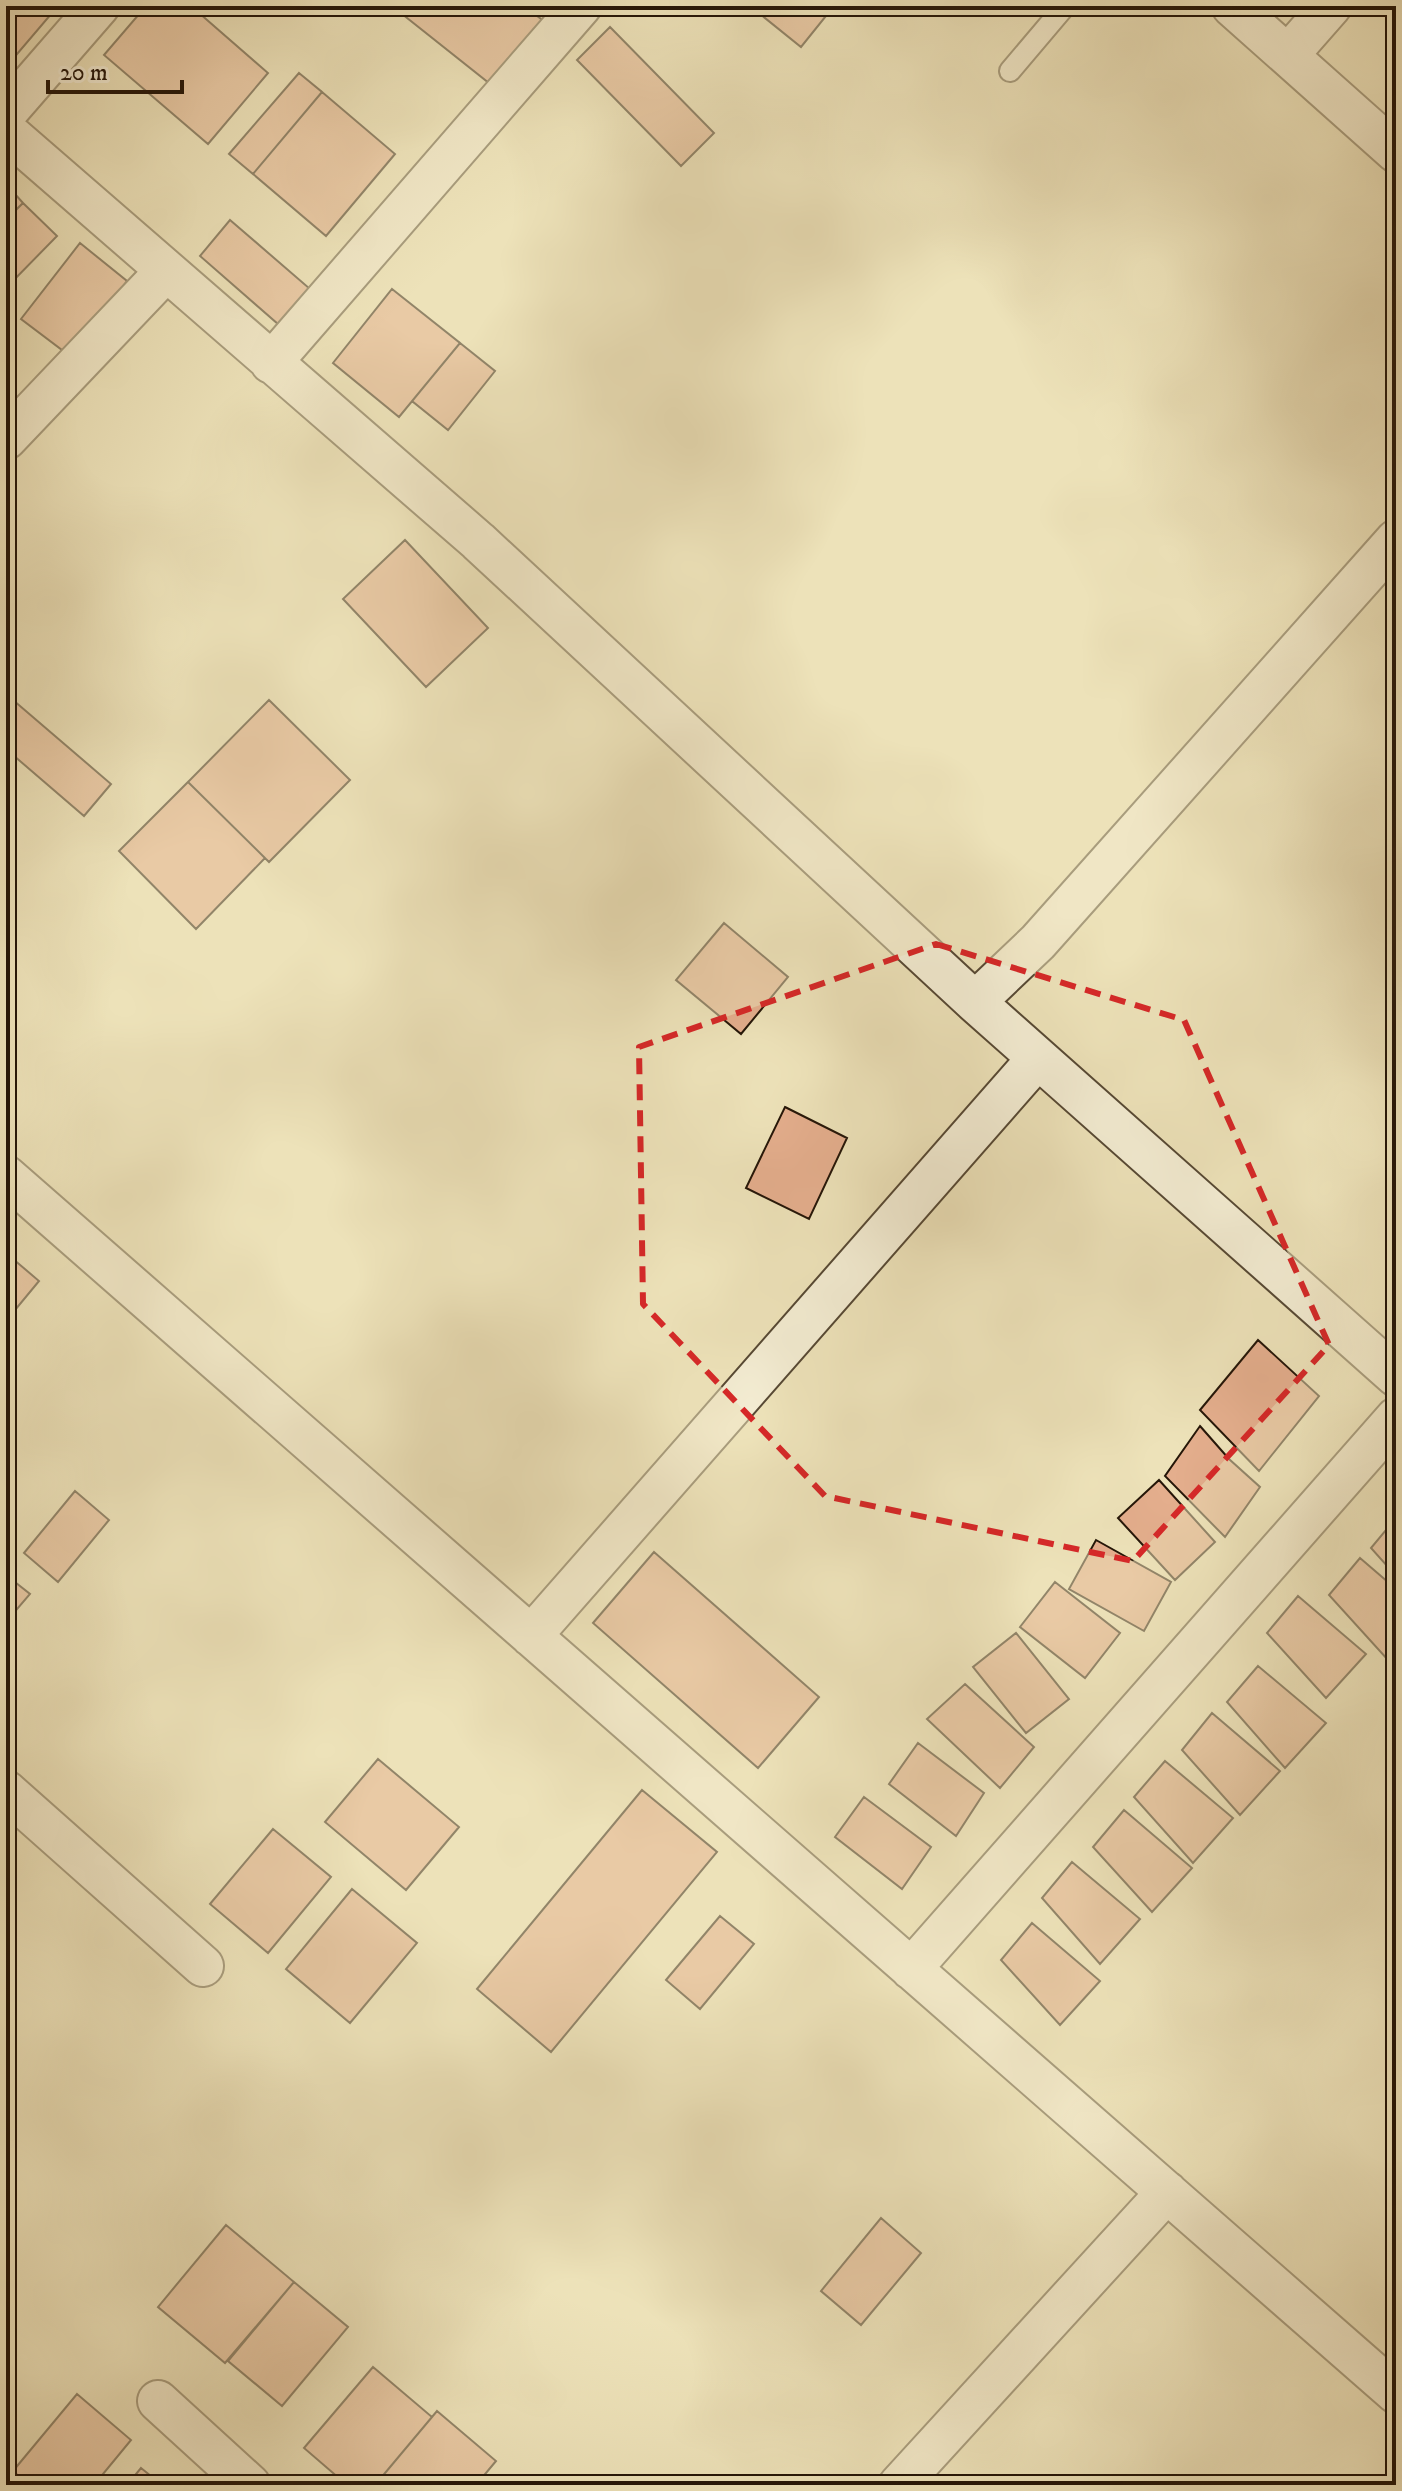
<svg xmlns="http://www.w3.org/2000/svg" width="1402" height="2491" font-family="'IM FELL DW Pica',serif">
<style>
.building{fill:#e4ae8d;stroke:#251608;stroke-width:2}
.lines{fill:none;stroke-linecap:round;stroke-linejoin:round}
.lane-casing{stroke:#574934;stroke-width:24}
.street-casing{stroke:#574934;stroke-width:44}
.lane{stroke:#f3ecd2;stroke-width:20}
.street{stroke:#f3ecd2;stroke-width:40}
.marked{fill:none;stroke:#d62828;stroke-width:6;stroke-dasharray:16 10;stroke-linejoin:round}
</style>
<rect width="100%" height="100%" fill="#ede2b9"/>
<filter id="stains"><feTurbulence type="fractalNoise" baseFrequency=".0025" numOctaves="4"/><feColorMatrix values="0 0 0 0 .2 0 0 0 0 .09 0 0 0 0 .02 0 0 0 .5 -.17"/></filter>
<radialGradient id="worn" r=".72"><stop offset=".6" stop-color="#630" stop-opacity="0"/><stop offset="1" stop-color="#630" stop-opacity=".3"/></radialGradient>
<path class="building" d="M6,6H58L6,67Z
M146,6H191L268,73L208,144L104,55Z
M392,6H524L545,22L494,87Z
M750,6H834L801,47Z
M610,27L714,133L681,166L577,60Z
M299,73L322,92L253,174L229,154Z
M322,92L395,154L326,236L253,174Z
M6,184L23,203L6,219Z
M23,203L57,236L6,288V220Z
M230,220L317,295L286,331L200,256Z
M80,243L127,281L70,356L21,319Z
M392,289L460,343L399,417L333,363Z
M460,343L495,371L448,430L412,401Z
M405,540L488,628L426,687L343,599Z
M6,694L111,784L84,816L6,749Z
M269,700L350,780L269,862L188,782Z
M188,782L265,858L196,929L119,851Z
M724,923L788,977L741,1034L676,980Z
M785,1107L847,1138L809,1219L746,1188Z
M6,1253L39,1281L6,1321Z
M1258,1340L1319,1396L1259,1471L1200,1410Z
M1200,1426L1229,1459L1260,1487L1225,1537L1165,1476Z
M1159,1480L1215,1542L1175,1580L1118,1518Z
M75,1491L109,1520L58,1582L24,1553Z
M1396,1518V1576L1371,1548Z
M1096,1540L1171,1582L1144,1631L1069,1589Z
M654,1552L819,1697L758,1768L593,1623Z
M1360,1558L1396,1589V1651L1388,1660L1329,1595Z
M6,1575L30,1594L6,1622Z
M1055,1582L1120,1633L1085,1678L1020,1627Z
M1298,1596L1366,1654L1326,1698L1267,1633Z
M1016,1633L1069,1699L1026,1733L973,1667Z
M1258,1666L1326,1723L1285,1768L1227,1702Z
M965,1684L1034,1747L1000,1788L927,1719Z
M1212,1713L1280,1771L1240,1815L1182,1750Z
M918,1743L984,1793L956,1836L889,1784Z
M378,1759L459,1827L406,1890L325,1822Z
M1165,1761L1233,1818L1193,1863L1134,1797Z
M642,1790L717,1852L551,2052L477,1989Z
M864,1797L931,1847L902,1889L835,1837Z
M1124,1810L1192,1868L1152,1912L1093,1847Z
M273,1829L331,1877L268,1953L210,1904Z
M1072,1862L1140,1919L1100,1964L1042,1898Z
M352,1889L417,1943L350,2023L286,1969Z
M720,1916L754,1944L700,2009L666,1980Z
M1032,1923L1100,1981L1060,2025L1001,1960Z
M881,2218L921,2253L861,2325L821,2291Z
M226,2225L294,2282L225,2363L158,2307Z
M294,2282L348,2327L282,2406L228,2361Z
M373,2367L432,2417L375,2485H347L304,2448Z
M77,2394L131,2440L94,2485H29L13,2471Z
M437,2411L496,2461L476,2485H375Z
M141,2468L162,2485H127Z"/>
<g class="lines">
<defs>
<path id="lane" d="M1010,71L1065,6"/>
<path id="street" d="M1232,6L1396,152
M1288,55L1331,6
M6,113L99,6
M6,131L478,541L975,1002L1396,1376
M271,363L581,6
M6,439L165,272
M975,1002L1038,942L1396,540
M6,1176L1396,2393
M531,1636L1038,1058
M6,1791L203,1966
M911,1969L1396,1418
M158,2401L250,2485
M899,2485L1167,2192"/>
</defs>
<use href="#lane" class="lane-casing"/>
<use href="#street" class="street-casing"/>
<use href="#lane" class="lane"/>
<use href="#street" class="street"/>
</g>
<path d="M0 0H1402V2491H0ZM936,944L1184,1020L1329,1345L1133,1561L825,1496L643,1304L639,1047Z" fill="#ede2b9" fill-opacity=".55" fill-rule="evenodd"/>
<path class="marked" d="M936,944L1184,1020L1329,1345L1133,1561L825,1496L643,1304L639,1047Z"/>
<rect width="1402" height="2491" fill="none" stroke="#ede2b9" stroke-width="32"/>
<rect x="8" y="8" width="1386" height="2475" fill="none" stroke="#251608" stroke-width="4"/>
<rect x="16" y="16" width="1370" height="2459" fill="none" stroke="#251608" stroke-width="2"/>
<path d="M48 80v12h134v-12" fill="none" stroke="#251608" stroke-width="4"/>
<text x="60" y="80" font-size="24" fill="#251608" stroke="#f3ecd2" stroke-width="6" paint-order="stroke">20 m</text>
<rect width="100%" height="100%" filter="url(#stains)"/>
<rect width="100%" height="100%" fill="url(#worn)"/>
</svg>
